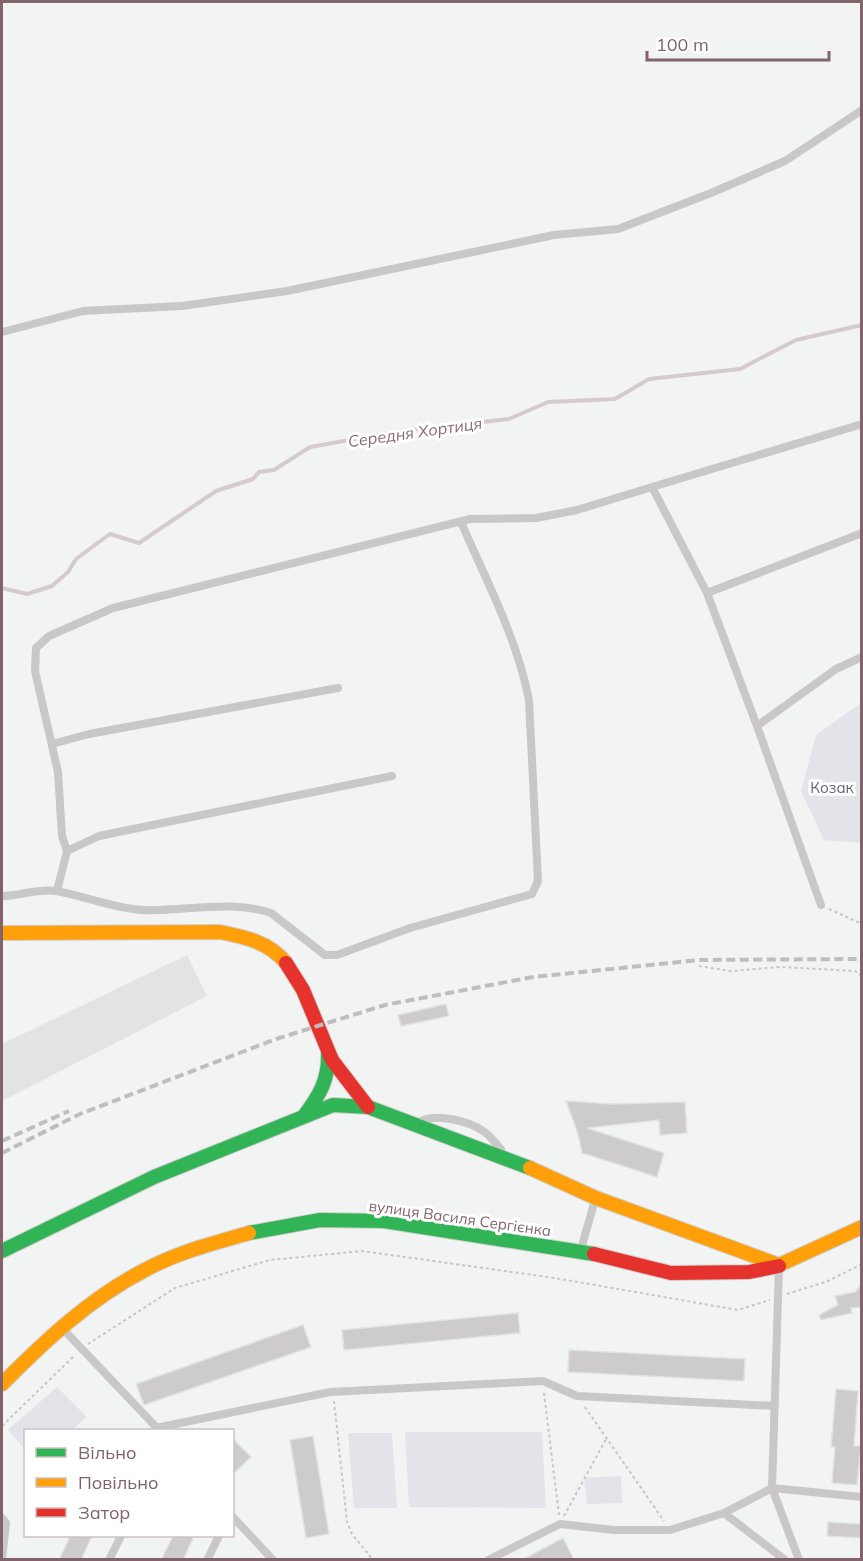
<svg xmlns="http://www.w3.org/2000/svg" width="863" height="1561" font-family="Mulish,sans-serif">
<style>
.built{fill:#e4e3e3}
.green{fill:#e3e4e9}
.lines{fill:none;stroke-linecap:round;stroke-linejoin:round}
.stream{stroke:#d5cbcf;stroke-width:4}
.building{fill:#cdcbcc;stroke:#e2e2e2;stroke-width:1.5}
.fast-casing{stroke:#d1cfd0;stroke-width:16}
.slow-casing{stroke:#d1cfd0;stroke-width:16}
.jam-casing{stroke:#d1cfd0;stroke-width:16}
.path{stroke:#c7c5c5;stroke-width:2;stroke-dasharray:3 3;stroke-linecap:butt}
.lane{stroke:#c9c7c8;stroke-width:8}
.fast{stroke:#30b455;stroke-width:14}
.slow{stroke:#ff9f0a;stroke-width:14}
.jam{stroke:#e5322d;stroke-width:14}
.rail{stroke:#c0bdbe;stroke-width:4;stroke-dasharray:9 4.5;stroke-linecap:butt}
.labels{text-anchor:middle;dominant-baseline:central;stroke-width:6;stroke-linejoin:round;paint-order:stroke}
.park-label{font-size:15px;fill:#666378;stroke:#fff}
.street-label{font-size:15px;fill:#81646a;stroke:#fff}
.water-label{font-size:16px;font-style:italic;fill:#8b6a76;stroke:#fff}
</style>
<rect width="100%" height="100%" fill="#f2f3f3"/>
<path class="built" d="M187,955L207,996L2,1101V1044Z"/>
<path class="green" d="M861,703V843L824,840L801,791L816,735Z
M57,1387L87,1417L72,1430H26L25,1449L8,1430Z
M405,1432H542L546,1508L409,1507Z
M348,1433H392L397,1508H354Z
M621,1476L622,1503L587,1504L584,1478Z"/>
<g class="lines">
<path class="stream" d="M2,588L27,594L52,586L68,572L76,559L110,534L139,543L216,491L253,479L259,472L274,470L310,447L401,431L509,419L548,402L615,399L649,379L740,369L796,340L862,325"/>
</g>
<path class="building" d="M446,1004L449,1016L401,1026L398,1015Z
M566,1101L612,1104L685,1102L687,1133L660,1135L659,1120L587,1128L664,1153L657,1177L582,1153L578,1134Z
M861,1285V1307L851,1308L852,1313L821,1320L819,1315L838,1305L835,1296L855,1292Z
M518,1313L520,1333L344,1350L342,1330Z
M303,1325L311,1347L144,1405L136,1384Z
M569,1350L745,1359L744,1381L568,1372Z
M836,1389L858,1391L854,1446H861L857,1485L832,1483L835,1447H831Z
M313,1436L329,1534L306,1538L290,1440Z
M232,1438L251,1457L232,1475Z
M828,1522L861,1524V1538L827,1536Z
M70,1536H92L81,1560H59Z
M173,1536H194L183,1560H161Z
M563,1538L574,1560H522Z"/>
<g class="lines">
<defs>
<path id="fast" d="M304,1116C319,1096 329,1080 328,1054
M249,1233L320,1220L384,1221L594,1254
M2,1251L154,1177L333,1105L368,1107L530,1168"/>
<path id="slow" d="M2,933L220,932C245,937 269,942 286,963
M530,1168L596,1198L779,1265L862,1227
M2,1384C45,1341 90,1298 145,1270C178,1252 214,1243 249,1233"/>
<path id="jam" d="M286,963L303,990L332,1060L368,1107
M594,1254L671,1273L749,1272L779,1266"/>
</defs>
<use href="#fast" class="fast-casing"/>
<use href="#slow" class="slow-casing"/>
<use href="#jam" class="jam-casing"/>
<path class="path" d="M829,909L862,924
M699,966L730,971L780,967L855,971L862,976
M787,1294L828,1281L862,1264
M88,1344L175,1288L270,1260L362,1251L555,1278L738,1310L770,1300
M544,1393L559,1515
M334,1401L347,1522L352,1534L373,1560
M585,1407L664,1521
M2,1426L75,1355
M564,1516L606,1439"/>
<path class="lane" d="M2,332L83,311L182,306L287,291L554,235L618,229L711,193L785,161L862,110
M652,487L862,424
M707,593L862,533
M757,726L821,905
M52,744L89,734L338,688
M67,851L99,836L392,776
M57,891L67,851L62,836L58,772L35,671L36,648L49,636L113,608L470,519L536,518L577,510L652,487L707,593L757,726L836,669L862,657
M2,896C19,896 39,888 56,891C85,896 111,908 142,910C184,912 230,899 271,913L325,955H337L410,928L532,894L538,881L529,700C517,638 486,580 461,522
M421,1121C436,1113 469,1121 483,1131C490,1135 495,1143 501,1149
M581,1249L595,1200
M779,1267L772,1488L799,1560
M62,1328L159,1430
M156,1428L330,1392L543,1381L577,1396L775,1406
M724,1513L785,1560
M232,1516L273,1560
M2,1518L6,1523L2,1559
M109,1560L121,1536
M207,1560L219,1536
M488,1560L560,1524L614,1530H670L724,1513L772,1488L862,1497"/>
<use href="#fast" class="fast"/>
<use href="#slow" class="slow"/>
<use href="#jam" class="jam"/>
<path class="rail" d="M2,1141L69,1111
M2,1153L80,1114L276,1039L385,1005L533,977L699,960L862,959"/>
</g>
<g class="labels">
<g class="park-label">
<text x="832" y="787">Козак</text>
</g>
<g class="street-label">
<text transform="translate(460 1218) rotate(8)">вулиця Василя Сергієнка</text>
</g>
<g class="water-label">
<text transform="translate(415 432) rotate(-8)">Середня Хортиця</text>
</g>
</g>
<rect width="863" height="1561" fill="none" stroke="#81646a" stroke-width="6"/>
<rect x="24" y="1429" width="210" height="108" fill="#ffffff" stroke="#cdc1c3" stroke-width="1.5"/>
<rect x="36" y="1448" width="30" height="9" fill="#30b455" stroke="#cdc1c3" stroke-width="1.5"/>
<text x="78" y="1459" font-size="18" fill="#81646a">Вільно</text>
<rect x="36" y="1478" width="30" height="9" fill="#ff9f0a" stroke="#cdc1c3" stroke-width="1.5"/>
<text x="78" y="1489" font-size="18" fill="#81646a">Повільно</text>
<rect x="36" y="1508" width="30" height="9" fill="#e5322d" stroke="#cdc1c3" stroke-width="1.5"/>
<text x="78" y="1519" font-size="18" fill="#81646a">Затор</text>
<path d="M647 51v9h182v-9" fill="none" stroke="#81646a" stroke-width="3"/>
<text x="656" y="51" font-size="18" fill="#81646a" stroke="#ffffff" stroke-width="4.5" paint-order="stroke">100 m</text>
</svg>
